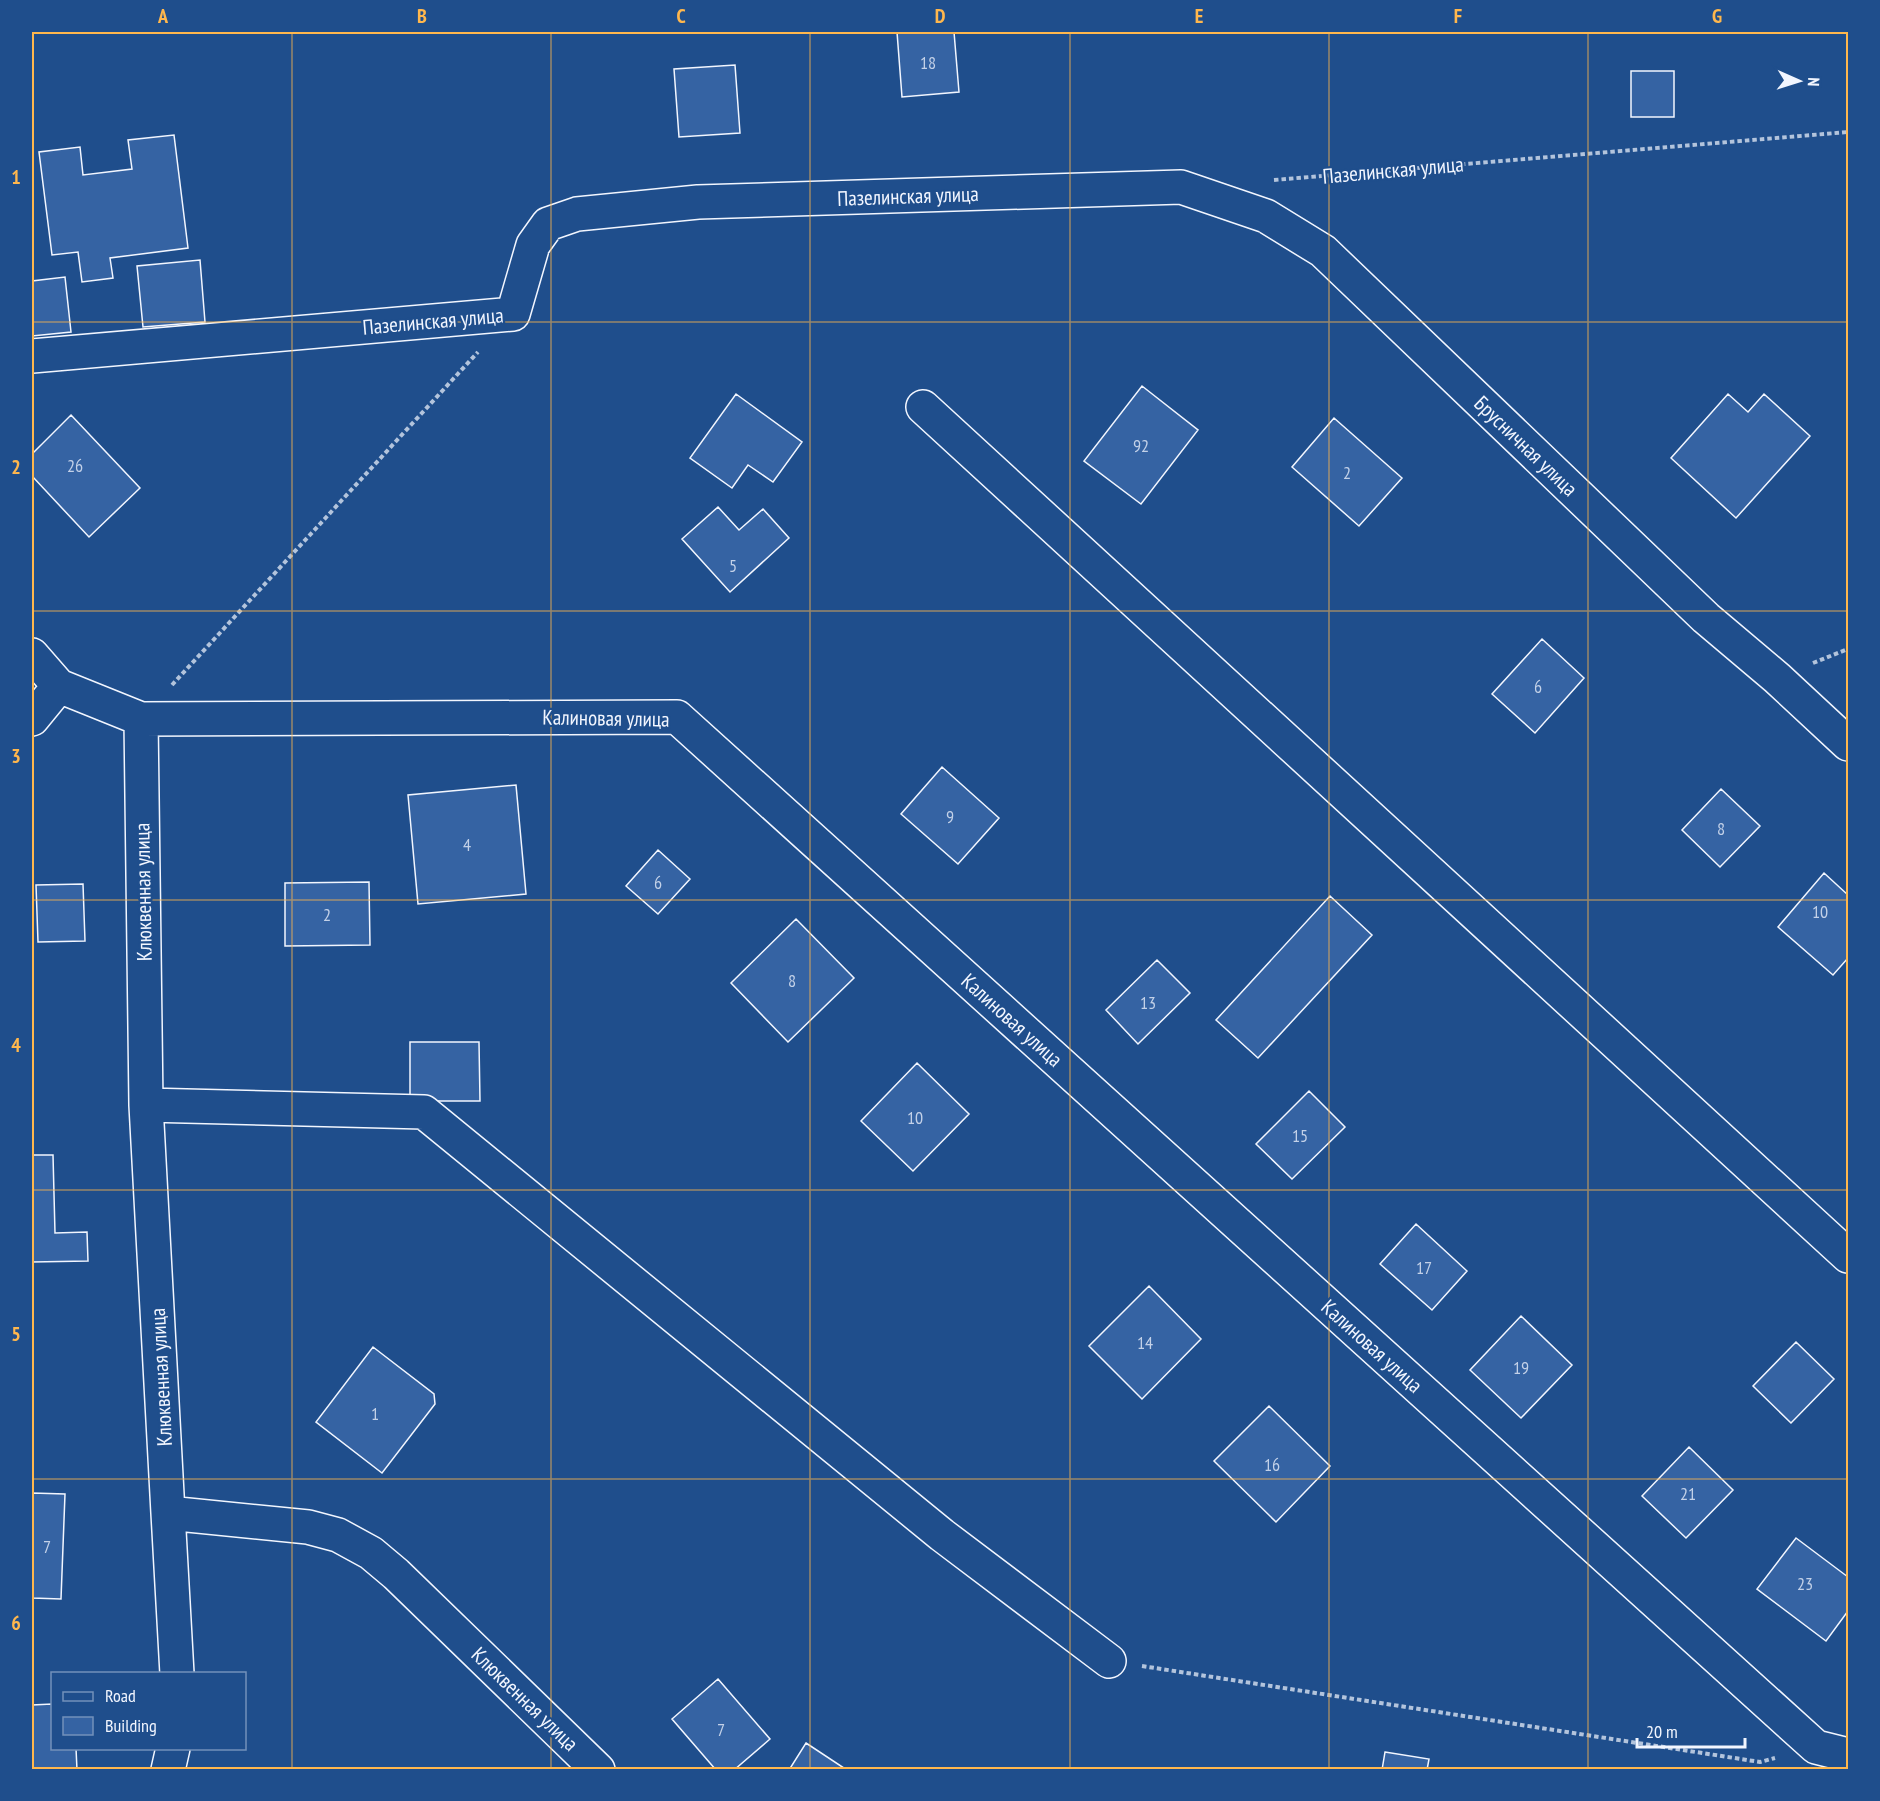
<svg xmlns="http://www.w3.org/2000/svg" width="1880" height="1801" font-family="'PT Sans Narrow',sans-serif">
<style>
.building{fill:#3563a3;stroke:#f2f6ff;stroke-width:1.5}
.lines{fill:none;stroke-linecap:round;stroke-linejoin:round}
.minor-casing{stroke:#f2f6ff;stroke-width:36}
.path{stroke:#b3c4dc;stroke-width:4;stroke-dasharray:4.5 3;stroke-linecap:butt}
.minor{stroke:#1f4e8c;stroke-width:33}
.grid{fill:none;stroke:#ffb74d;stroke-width:1.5;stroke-opacity:0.55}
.labels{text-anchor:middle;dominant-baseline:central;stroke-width:4.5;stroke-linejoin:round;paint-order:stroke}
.number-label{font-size:18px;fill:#c3d1e8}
.street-label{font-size:21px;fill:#f2f6ff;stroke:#1f4e8c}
.neatline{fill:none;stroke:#ffb74d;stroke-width:2}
.grid-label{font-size:20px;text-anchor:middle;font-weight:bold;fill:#ffb74d}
</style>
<rect width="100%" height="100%" fill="#1f4e8c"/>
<path class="building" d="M897,32H954L959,92L902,97Z
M735,65L740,133L679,137L674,69Z
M1631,71H1674V117H1631Z
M174,135L188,248L110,258L113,278L82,282L78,252L52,255L39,152L80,147L83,175L132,169L128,140Z
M200,260L205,322L143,327L137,266Z
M65,277L71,332L32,336V281Z
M1142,386L1198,430L1141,504L1084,461Z
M736,394L802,442L773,482L748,465L732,488L690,458Z
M1728,394L1748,412L1764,394L1810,436L1736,518L1671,458Z
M71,415L140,488L89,537L32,476V454Z
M1334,418L1402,478L1359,526L1292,467Z
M718,507L739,530L763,509L789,538L730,592L682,539Z
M1542,639L1584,678L1535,733L1492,694Z
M942,767L999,818L958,864L901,814Z
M516,785L526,894L418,904L408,795Z
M1721,789L1760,826L1720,867L1682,830Z
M658,850L690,879L658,914L626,886Z
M1824,873L1848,895V958L1833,975L1778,927Z
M369,882L370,945L285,946V883Z
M83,884L85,941L38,942L36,885Z
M1330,896L1372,935L1258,1058L1216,1020Z
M796,919L854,978L788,1042L731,983Z
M1157,960L1190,993L1138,1044L1106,1010Z
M410,1042H479L480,1101H410Z
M917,1063L969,1114L913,1171L861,1121Z
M1309,1091L1345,1127L1292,1179L1256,1144Z
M32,1155H53L55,1233L87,1232L88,1261L32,1262Z
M1416,1224L1467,1271L1432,1310L1380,1264Z
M1149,1286L1201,1339L1142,1399L1089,1346Z
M1521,1316L1572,1365L1521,1418L1470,1370Z
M1796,1342L1834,1379L1791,1423L1753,1386Z
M373,1347L434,1394L435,1404L382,1473L316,1422Z
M1269,1406L1330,1466L1276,1522L1214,1461Z
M1689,1447L1733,1490L1686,1538L1642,1496Z
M32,1493L65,1494L61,1599L32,1598Z
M1796,1538L1848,1577V1611L1826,1641L1757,1589Z
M718,1679L770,1739L734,1770H716L672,1719Z
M52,1704V1748H76L77,1770H32V1705Z
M806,1743L847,1770H789Z
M1385,1752L1429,1759L1427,1770H1382Z"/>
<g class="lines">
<defs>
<path id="minor" d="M32,356L513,314L533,245L548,224L577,214L698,202L1181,187L1266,216L1323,251L1706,618L1777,678L1848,744
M923,407L1848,1256
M32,655L59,686L141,719L677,717L1816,1747L1848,1755
M32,719L59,686
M141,719L146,1105L168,1513L308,1527L338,1535L371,1553L396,1574L598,1770
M146,1105L424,1112L942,1535L1109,1661
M168,1513L177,1674
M168,1770L173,1748"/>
</defs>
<use href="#minor" class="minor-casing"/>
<path class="path" d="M1274,180L1848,132
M1813,663L1848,649
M172,685L478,352
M1142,1666L1760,1762L1775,1758"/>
<use href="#minor" class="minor"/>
</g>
<path class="grid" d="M292,32V1770M551,32V1770M810,32V1770M1070,32V1770M1329,32V1770M1588,32V1770M32,322H1848M32,611H1848M32,900H1848M32,1190H1848M32,1479H1848"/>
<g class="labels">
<g class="number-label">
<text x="928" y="62">18</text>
<text x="1141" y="445">92</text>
<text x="75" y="465">26</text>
<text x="1347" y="472">2</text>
<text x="733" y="565">5</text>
<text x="1538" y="686">6</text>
<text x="950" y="816">9</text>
<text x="1721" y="828">8</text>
<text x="467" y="844">4</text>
<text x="658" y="882">6</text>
<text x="1820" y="911">10</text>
<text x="327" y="914">2</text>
<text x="792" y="980">8</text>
<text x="1148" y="1002">13</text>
<text x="915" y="1117">10</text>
<text x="1300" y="1135">15</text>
<text x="1424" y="1267">17</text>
<text x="1145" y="1342">14</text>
<text x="1521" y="1367">19</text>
<text x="375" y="1413">1</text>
<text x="1272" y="1464">16</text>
<text x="1688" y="1493">21</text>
<text x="47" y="1546">7</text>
<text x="1805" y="1583">23</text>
<text x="721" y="1729">7</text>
</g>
<g class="street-label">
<text transform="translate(1393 170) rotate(-5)">Пазелинская улица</text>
<text transform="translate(908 196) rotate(-2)">Пазелинская улица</text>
<text transform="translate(433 321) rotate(-5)">Пазелинская улица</text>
<text transform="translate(1526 446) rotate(44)">Брусничная улица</text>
<text transform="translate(606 718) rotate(1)">Калиновая улица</text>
<text transform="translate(143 892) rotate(-91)">Клюквенная улица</text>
<text transform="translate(1012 1020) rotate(42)">Калиновая улица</text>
<text transform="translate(1372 1346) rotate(42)">Калиновая улица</text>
<text transform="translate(161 1377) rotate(-93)">Клюквенная улица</text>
<text transform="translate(525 1699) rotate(44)">Клюквенная улица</text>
</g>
</g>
<rect width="1880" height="1801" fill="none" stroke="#1f4e8c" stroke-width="66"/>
<rect x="51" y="1672" width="195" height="78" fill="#1f4e8c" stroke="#7391ba" stroke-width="1.5"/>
<rect x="63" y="1692" width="30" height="9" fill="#1f4e8c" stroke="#7391ba" stroke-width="1.5"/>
<text x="105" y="1702" font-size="18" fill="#f2f6ff">Road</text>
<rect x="63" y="1717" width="30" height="18" fill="#3563a3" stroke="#7391ba" stroke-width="1.5"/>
<text x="105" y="1732" font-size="18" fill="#f2f6ff">Building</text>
<g transform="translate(1799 81) rotate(93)" stroke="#1f4e8c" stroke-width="4.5" paint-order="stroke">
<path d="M0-4.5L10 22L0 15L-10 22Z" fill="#f2f6ff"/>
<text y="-9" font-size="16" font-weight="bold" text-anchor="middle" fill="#f2f6ff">N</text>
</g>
<path d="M1637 1738v9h108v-9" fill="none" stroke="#f2f6ff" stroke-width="3"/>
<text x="1646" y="1738" font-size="18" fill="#f2f6ff" stroke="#1f4e8c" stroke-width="4.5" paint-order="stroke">20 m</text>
<rect x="33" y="33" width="1814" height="1735" class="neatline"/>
<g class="grid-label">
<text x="163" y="23">A</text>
<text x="422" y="23">B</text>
<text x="681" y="23">C</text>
<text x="940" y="23">D</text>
<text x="1199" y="23">E</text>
<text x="1458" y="23">F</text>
<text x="1717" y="23">G</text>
<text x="16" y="184">1</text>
<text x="16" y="474">2</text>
<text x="16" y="763">3</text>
<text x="16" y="1052">4</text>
<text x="16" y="1341">5</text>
<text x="16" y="1630">6</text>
</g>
</svg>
